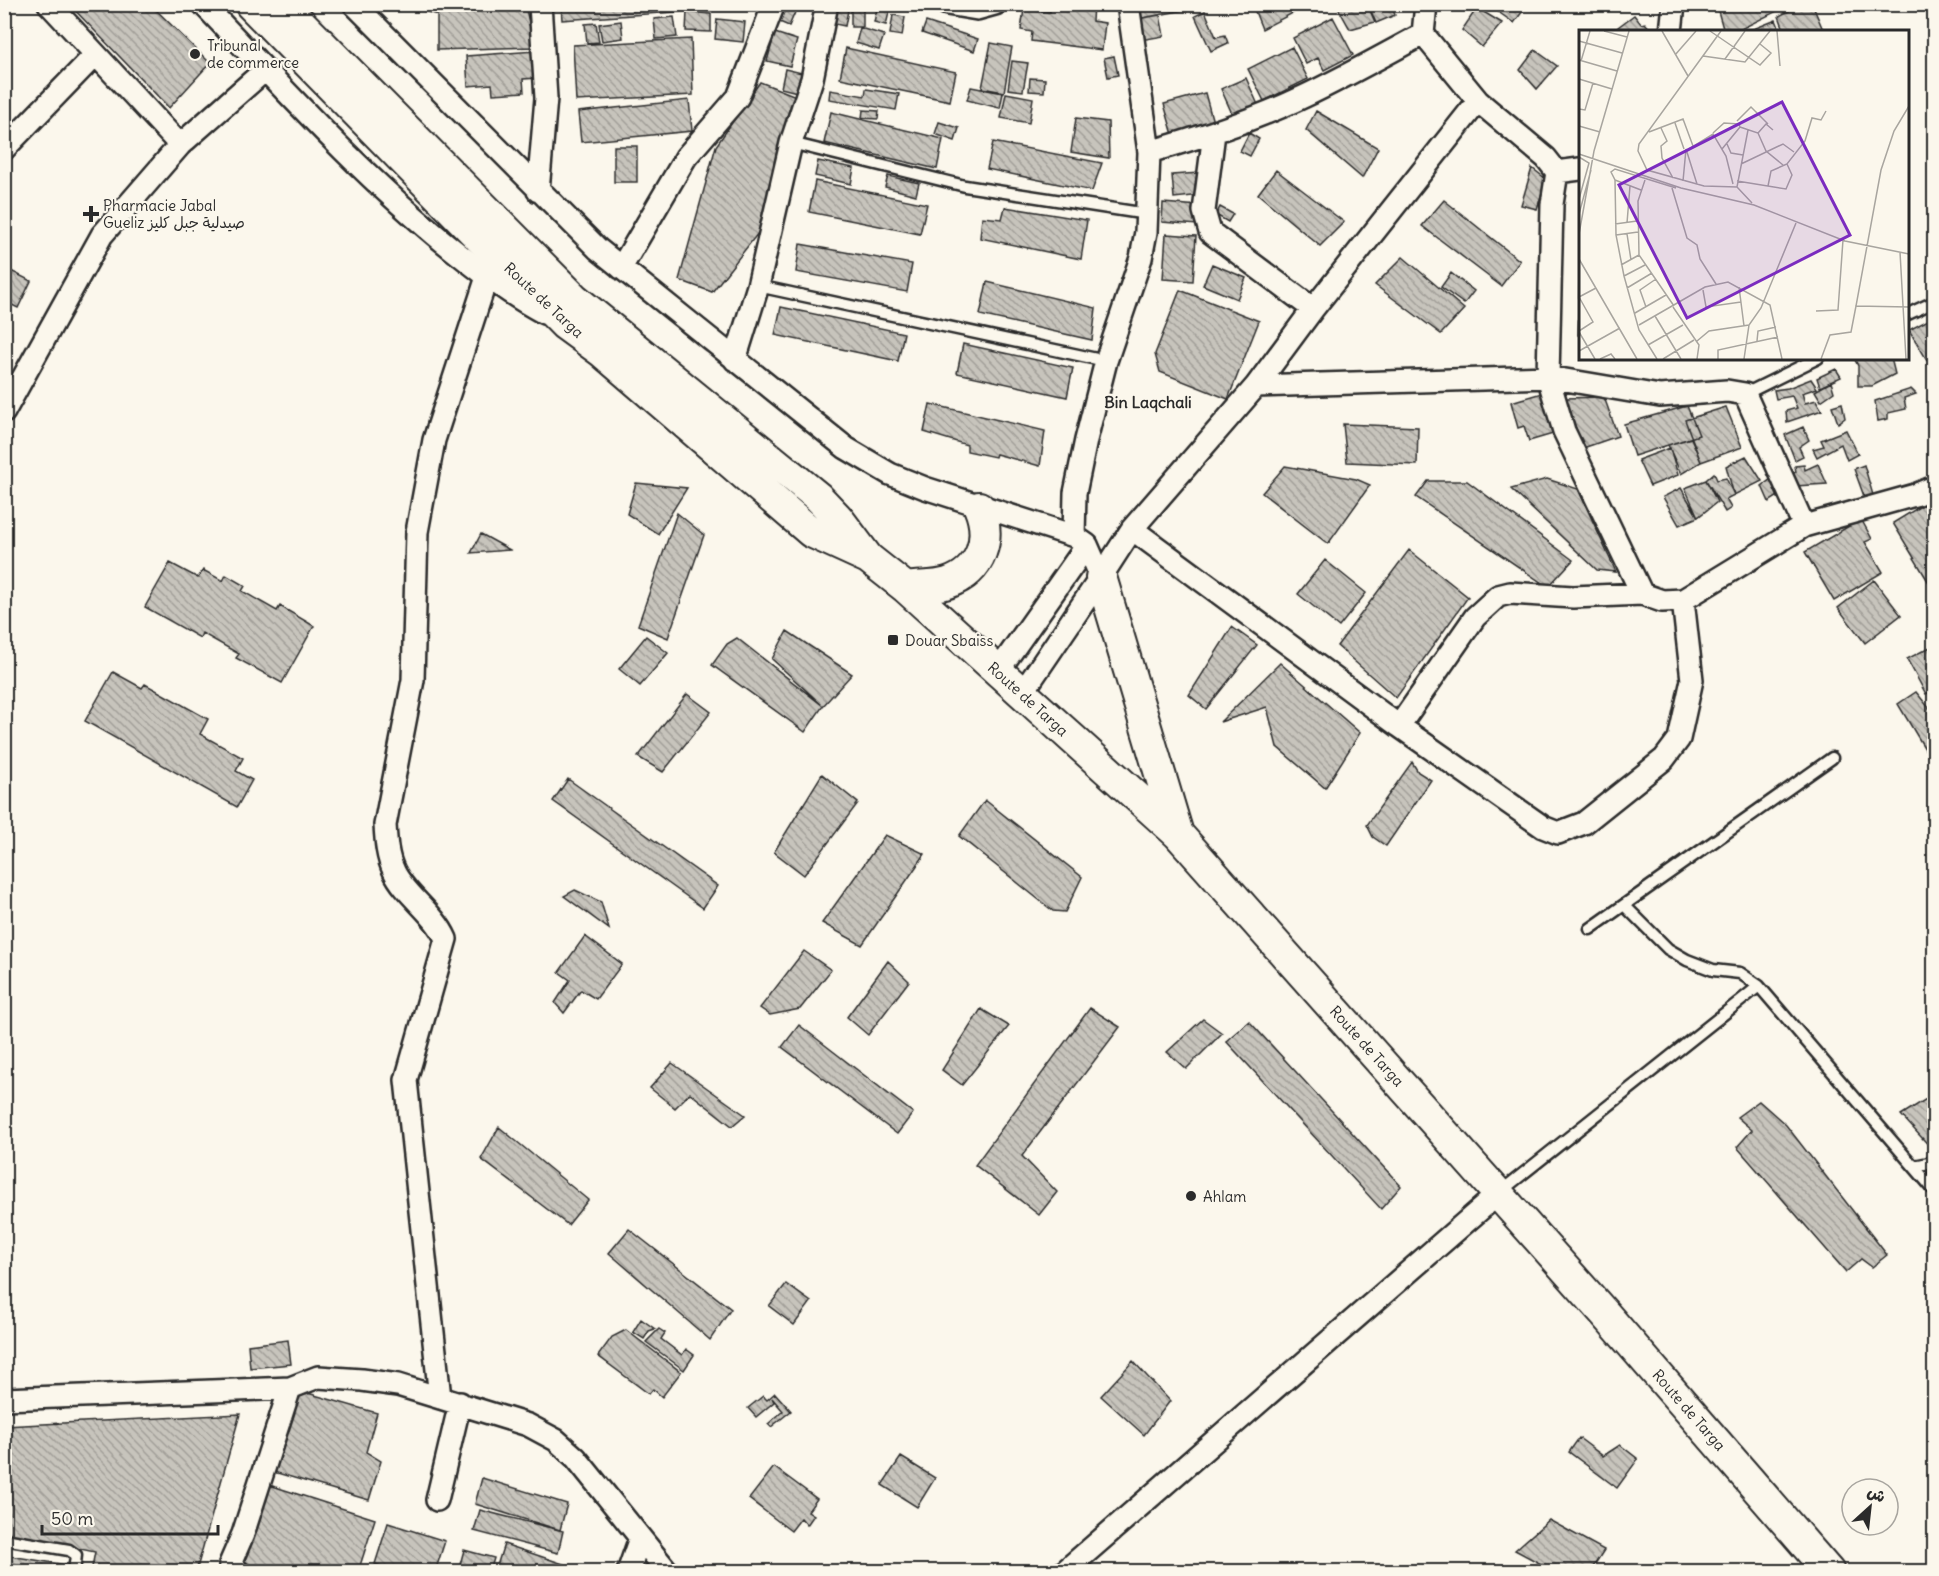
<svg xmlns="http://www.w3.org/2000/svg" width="1939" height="1576" font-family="Delius,'Playpen Sans Arabic',sans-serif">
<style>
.building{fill:url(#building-back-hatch);stroke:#2b2b2b;stroke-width:1.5}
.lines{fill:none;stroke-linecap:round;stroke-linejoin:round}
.service-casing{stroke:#2b2b2b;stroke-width:15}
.minor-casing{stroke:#2b2b2b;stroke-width:26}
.secondary-casing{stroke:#2b2b2b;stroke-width:34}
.service{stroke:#fbf7ec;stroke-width:10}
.minor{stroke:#fbf7ec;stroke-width:21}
.secondary{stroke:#fbf7ec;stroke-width:30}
.poi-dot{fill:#2b2b2b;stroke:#fbf7ec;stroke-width:2}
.labels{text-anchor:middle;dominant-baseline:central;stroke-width:4.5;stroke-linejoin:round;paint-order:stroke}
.poi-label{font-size:15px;fill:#2b2b2b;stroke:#fbf7ec;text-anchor:start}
.street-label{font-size:15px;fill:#2b2b2b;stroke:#fbf7ec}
.neighbourhood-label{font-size:16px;font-weight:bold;fill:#2b2b2b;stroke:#fbf7ec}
.inset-road{fill:none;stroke:#a8a59f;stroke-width:1.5}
.view{fill:#7b2cbf;fill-opacity:0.15;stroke:#7b2cbf;stroke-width:3}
.inset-edge{fill:none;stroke:#2b2b2b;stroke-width:3}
</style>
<defs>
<pattern id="building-back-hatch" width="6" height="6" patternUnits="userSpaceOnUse" patternTransform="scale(1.5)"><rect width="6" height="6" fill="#c7c4bc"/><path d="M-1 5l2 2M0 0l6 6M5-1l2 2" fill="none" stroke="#a29f99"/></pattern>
</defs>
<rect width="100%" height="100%" fill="#fbf7ec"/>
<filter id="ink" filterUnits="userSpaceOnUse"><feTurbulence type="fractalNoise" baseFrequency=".0167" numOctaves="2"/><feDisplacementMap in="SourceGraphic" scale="12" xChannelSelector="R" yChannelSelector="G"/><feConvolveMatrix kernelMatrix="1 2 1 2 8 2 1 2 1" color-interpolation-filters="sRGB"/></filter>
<g filter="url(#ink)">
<path class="building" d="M69,4H150L210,63L169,108Z
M402,4H525L534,47L437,50V15Z
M561,4H717V9L562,20Z
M782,4L797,8L789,26L775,20Z
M878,4H891L886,25L874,22Z
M1050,4H1093L1092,21L1105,23L1102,50L1031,41L1032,32L1021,30L1024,9L1050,12Z
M1136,4H1184L1185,10L1137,19Z
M1252,4H1310L1262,29Z
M1336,4H1367L1375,22L1350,29Z
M1368,4H1391L1395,15L1376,23Z
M1487,4H1528L1514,23Z
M1716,4H1791L1735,32H1724Z
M1803,4H1812L1824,32H1785L1779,16Z
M851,5H863V27H851Z
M838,8L848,10L845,26L835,24Z
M1477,8L1502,23L1482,47L1462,30Z
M1205,11L1216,37L1225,35L1228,43L1211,51L1195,16Z
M687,12L711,14V32L686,31Z
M893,15L905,17L902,36L890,34Z
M1160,15L1164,36L1141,40L1137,19Z
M1634,15L1641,24L1645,23L1653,32H1619L1618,27Z
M674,17L677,37L656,39L654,19Z
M1333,17L1353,55L1324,70L1318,58L1306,64L1293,38Z
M717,19L745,22L743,42L715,39Z
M1776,20L1781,32H1746Z
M621,21L623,38L602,41L599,24Z
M926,22L978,39L974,51L922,33Z
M596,23L599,42L587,43L585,24Z
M860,28L884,35L879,50L856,43Z
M775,33L797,40L790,66L767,61Z
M691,39L693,95L576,101L573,45Z
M991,43L1012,47L1004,92L982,88Z
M1292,47L1308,79L1264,101L1248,69Z
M846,48L956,72L950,101L840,78Z
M1535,50L1557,66L1537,89L1520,70Z
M535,51L538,78L523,79L524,92L493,94L492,84L468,86L466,56Z
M1114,56L1118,75L1108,77L1104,58Z
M1012,61L1028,63L1023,91L1008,89Z
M785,69L810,75L805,94L781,88Z
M1030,78L1045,79L1044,92L1029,91Z
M1246,78L1259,107L1234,118L1221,89Z
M760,82L796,96L762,228L712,292L679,280L716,146Z
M971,87L1003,93L1000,108L967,100Z
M866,89L899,94L896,110L829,99L830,90L865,96Z
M1006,93L1033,98L1029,123L1001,118Z
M1205,93L1214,126L1174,138L1164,104Z
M689,100L692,131L581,142L578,112Z
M863,110L879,111L878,119L862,118Z
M1316,111L1378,148L1362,178L1306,130Z
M831,112L943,139L937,169L824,143Z
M1076,118L1108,122L1109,158L1071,152Z
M939,122L959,128L955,141L935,134Z
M1249,133L1259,139L1250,156L1240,151Z
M993,142L1102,163L1092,191L987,169Z
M614,146H637V182H614Z
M818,161L854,168L851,184L815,176Z
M1532,168L1546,179L1537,209L1521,205Z
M1276,170L1344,222L1320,246L1258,194Z
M1199,173L1202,195L1174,198L1172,175Z
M888,176L919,183L916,195L885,187Z
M815,181L927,204L920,234L809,212Z
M1444,200L1520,261L1501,286L1422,226Z
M1163,203L1199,206L1198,225L1162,222Z
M1005,207L1087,220L1081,259L980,238L982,217L1002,219Z
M1220,207L1233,214L1228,222L1216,215Z
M1166,234L1196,236L1193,281L1163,279Z
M800,244L912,264L907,292L796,272Z
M1580,256V335H1578L1580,274Z
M1403,257L1464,309L1441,334L1375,285Z
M1212,264L1246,278L1237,299L1203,285Z
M5,268L31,281L18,308L4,301Z
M1451,273L1474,291L1464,304L1441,287Z
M987,282L1096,308L1092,340L980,315Z
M1180,290L1259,321L1228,399L1160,372L1155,354Z
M781,307L904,333L898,361L775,335Z
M1934,317V355L1927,360L1909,330Z
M963,344L1073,368L1067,397L957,373Z
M1854,358H1891L1895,374L1872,386H1858V366Z
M1836,369L1841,377L1820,387L1817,378Z
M1811,379L1817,388L1802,393L1805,403L1816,400L1822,410L1787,422L1786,411L1797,408L1792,396L1776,399L1774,390L1788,388Z
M1831,382L1834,392L1821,401L1815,391Z
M1911,389L1916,394L1904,398L1906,409L1888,413V419L1878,421L1875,401Z
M1542,393L1553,434L1529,441L1524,426L1518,428L1511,402Z
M1604,397L1618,436L1583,448L1565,398Z
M1842,403L1845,418L1838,423L1832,406Z
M930,404L1045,431L1040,466L996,454L995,457L967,451V445L924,432Z
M1687,406L1699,435L1634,456L1624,424Z
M1726,407L1742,447L1701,462L1685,420Z
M1343,424L1418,427L1417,465L1347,462Z
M1803,427L1809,440L1799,447L1803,456L1795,460L1785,435Z
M1846,430L1858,454L1847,460L1841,444L1817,457L1813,449L1824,446L1821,440Z
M1691,438L1701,462L1681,474L1668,445Z
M1670,448L1678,475L1650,486L1638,460Z
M1746,456L1762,481L1734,495L1726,466Z
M1818,464L1827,484L1795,486L1790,474L1796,472L1795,466L1804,465L1805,470Z
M1864,465L1873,495L1865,499L1854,469Z
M1285,466L1356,479L1370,485L1328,544L1262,493Z
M1714,473L1717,480L1726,478L1734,495L1726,499L1731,508L1725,512L1706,480Z
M1547,479L1578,489L1616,572L1597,570L1511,489Z
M1771,479L1780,495L1769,502L1762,486Z
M1706,480L1717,502L1698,517L1685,488Z
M1428,481H1467L1573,560L1548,587L1416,497Z
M636,483L687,488L658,534L627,514Z
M1681,488L1698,517L1679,525L1663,497Z
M1934,498V591L1893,523Z
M677,513L704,535L668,638L638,625Z
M1861,519L1872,539L1865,542L1883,572L1834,601L1805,552Z
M481,534L510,550L471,553Z
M1409,550L1468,597L1396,698L1337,646Z
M1325,560L1366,593L1339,627L1298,594Z
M170,563L198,578L203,570L223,581L226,575L245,586L242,591L277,611L280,606L314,626L282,683L236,658L239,654L202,633L200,638L145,607Z
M1874,580L1901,615L1865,643L1838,608Z
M1232,627L1257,645L1206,709L1189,695Z
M787,631L852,674L823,706L772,659Z
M646,636L668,653L640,686L619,669Z
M737,638L823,706L805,732L712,665L727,644Z
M1934,645V690L1926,694L1907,659Z
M1280,663L1360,733L1325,788L1277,747L1267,707L1220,722Z
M113,672L142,688L145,684L208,719L200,734L243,758L236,771L252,780L237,807L85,721Z
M1916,692L1934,714V749L1928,754L1898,704Z
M687,694L711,712L663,772L638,757Z
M1412,762L1418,772L1431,780L1386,846L1373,837L1367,825Z
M822,774L858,803L804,875L774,852Z
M568,779L718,886L703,908L553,801Z
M985,800L1082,877L1065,912L1053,911L959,836Z
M885,835L925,854L862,945L822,923Z
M575,890L601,902L609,929L564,896Z
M585,936L622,964L596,999L581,990L564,1013L555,1003L570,980L559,972Z
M804,951L831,970L800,1009L770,1015L760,1008Z
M888,961L909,981L868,1035L847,1017Z
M1090,1008L1120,1027L1022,1156L1057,1192L1039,1215L975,1165Z
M981,1009L1009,1026L962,1085L942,1070Z
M1203,1019L1222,1033L1186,1069L1167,1052Z
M1249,1021L1401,1186L1381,1209L1226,1041Z
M799,1025L913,1113L897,1134L782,1047Z
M672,1063L745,1115L732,1126L690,1093L675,1108L650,1088Z
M1934,1094V1151L1901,1115Z
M1759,1101L1786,1125L1887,1255L1872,1267L1861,1259L1846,1272L1737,1147L1752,1130L1737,1117Z
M499,1127L588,1200L568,1225L481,1159Z
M629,1229L731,1309L710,1340L609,1253Z
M786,1284L811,1302L794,1325L769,1306Z
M641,1319L655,1329L649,1331L644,1339L633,1332Z
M659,1329L665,1333L661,1339L682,1355L686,1349L694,1355L684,1370L646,1342Z
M626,1330L681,1372L662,1397L653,1389L649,1394L598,1356L612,1337Z
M288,1340L291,1364L250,1368L248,1345Z
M1133,1361L1170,1401L1144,1435L1101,1396Z
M290,1388L377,1413L366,1452L381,1461L369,1500L267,1470Z
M775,1393L791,1411L771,1427L768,1424L783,1411L772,1398L774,1402L756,1417L748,1408L763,1396L767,1400Z
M240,1414L196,1572H91L95,1552L4,1533V1426Z
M1579,1438L1603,1456L1620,1445L1638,1459L1617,1488L1569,1452Z
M901,1457L935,1478L917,1507L882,1485Z
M774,1467L817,1499L808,1511L814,1515L807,1525L801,1518L791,1531L749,1499Z
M482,1478L567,1504L560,1530L475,1504Z
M260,1482L375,1519L358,1572H265L234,1562Z
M480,1510L563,1531L558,1553L474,1531Z
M1549,1520L1604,1550L1590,1572H1556L1515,1550Z
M388,1523L445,1541L435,1572H399L375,1564Z
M504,1544L587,1572H495Z
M464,1550L494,1558L490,1572H458Z
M4,1555L66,1565V1572H4Z"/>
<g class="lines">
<defs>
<path id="service" d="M791,143L965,186L1147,214
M758,286L1106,361
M1908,314L1934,302
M1745,394L1818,358
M1624,905L1668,949L1687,960L1713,970L1740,973L1759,986L1934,1190
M1590,929L1832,758
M1914,1166L1934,1162
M1500,1192L1759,986
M4,1539L69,1550L76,1555L74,1572"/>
<path id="minor" d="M49,4L180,145
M203,4C283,88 361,175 451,248C481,272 510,295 544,313
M354,4L598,249L846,448L890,474L925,488L1074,536L1087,545L1101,577L1132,529L1256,386L1313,309L1478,101
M947,4L977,9L995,4
M1671,32L1674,4
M1423,34L1478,101L1546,158L1557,172L1552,204L1548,377L1564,431L1642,594
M1214,133L1204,211L1210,232L1313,309
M4,149L95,55
M1149,152C1202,137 1255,120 1305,96C1345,77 1384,55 1423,34L1426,4
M1557,172L1580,169
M538,191L546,98L540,4
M621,268L686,157L738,97L774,4
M735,360L758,286L791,143L812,79L827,4
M1256,386L1548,377L1660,396L1727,391L1745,394L1804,526
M4,412L102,235L180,145L265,70
M1132,529L1399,726L1543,827L1558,833L1584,823L1664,759L1679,739L1692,680L1683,600
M1074,536L1075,493L1086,440L1106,361L1141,258L1146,232L1149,152L1128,4
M998,671L1087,545
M1023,692L1101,577
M1399,726L1475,617L1498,596L1510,593L1573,597L1642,594L1662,601L1683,600L1804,526L1915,495L1934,487
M440,1398L406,1080L446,939C434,912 405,895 394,871C387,857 386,841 385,825L413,680L417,532L434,440L487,277
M4,1399L290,1388L318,1377L362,1380L398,1385L528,1425L556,1440L576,1458L668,1572
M437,1500L460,1403
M239,1572L230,1564L243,1534L290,1388
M628,1572L640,1538
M1064,1572L1498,1194"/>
<path id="secondary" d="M250,4L565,325L602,352L811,532L868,558
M282,4L574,298L818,497L838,518L868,558L906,588L1178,834L1607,1316L1829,1572
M1101,577L1178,834
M906,588C919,586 936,587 948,583C982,571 992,538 979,507"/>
</defs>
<use href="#service" class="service-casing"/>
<use href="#minor" class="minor-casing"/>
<use href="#secondary" class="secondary-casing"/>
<use href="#service" class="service"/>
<use href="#minor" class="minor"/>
<use href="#secondary" class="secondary"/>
</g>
</g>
<g class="poi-dot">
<circle cx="195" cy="54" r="6"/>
<path d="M88 205h6v6h6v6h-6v6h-6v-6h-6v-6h6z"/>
<rect x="887" y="634" width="12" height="12" rx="3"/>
<circle cx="1191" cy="1196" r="6"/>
</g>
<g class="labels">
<g class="poi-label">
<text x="207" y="45">Tribunal<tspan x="207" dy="17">de commerce</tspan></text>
<text x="103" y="205">Pharmacie Jabal<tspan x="103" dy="17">Gueliz صيدلية جبل كليز</tspan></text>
<text x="905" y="640">Douar Sbaiss</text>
<text x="1203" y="1196">Ahlam</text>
</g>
<g class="street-label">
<text transform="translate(544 300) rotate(43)">Route de Targa</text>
<text transform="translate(1028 699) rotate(42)">Route de Targa</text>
<text transform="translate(1367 1046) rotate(48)">Route de Targa</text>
<text transform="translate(1689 1410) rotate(49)">Route de Targa</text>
</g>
<g class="neighbourhood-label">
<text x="1148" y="402">Bin Laqchali</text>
</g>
</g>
<g transform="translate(1579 30)">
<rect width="330" height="330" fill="#fbf7ec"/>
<path class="inset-road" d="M25,1L48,7M83,1L109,46M131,1L181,35L192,23L181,14M142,1L60,114L59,121L68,140L125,156L158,157L169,100M198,1L201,36M0,11L43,23M96,25L117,1M124,26L166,32L191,1M146,29L166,1M0,30L38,41M2,31L11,1M0,49L33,59M330,76L315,101L302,140L277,276L330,277M0,79L6,80L14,53M158,91L172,77L189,94M96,93L105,119M0,96L21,102M161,97L179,103L187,121L204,135M82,98L88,111L82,116L83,128L94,148M70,102L104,89L114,116M134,103L145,93L160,94L161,97L143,119M179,103L187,94L194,100M148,114L152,123L164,125M110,119L134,104L147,126L154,154M0,124L102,158L175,175L266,211L330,224M0,127L10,133L0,169M162,134L204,114L215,122M36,150L62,160M66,150L59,171L60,225L95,276M104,151L107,119L118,154M158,151L207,159L213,145L208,134M189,156L192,141L208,134L226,111L233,88L242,90L247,81M158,157L173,173M93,158L108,208L118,215L121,229L137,254M0,184L12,140M48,193L51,156M36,194L58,191M0,204L15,121L50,1M48,204L52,230M37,205L59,202M321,222L327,329M0,229L58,329M42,235L60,225M45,246L66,235M160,257L165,296M48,258L73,243M124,260L127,277L162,272M0,267L14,292L0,301M0,267L17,258M67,277L61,260L77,249M94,277L120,315L118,329M237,281L259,280L264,210M56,283L87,265M76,286L102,329M60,295L126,257L149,252L191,275L203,329M0,302L16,329M118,311L130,301L170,295M178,311L179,301L197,297M69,315L104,295M0,321L41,298M21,329L32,324L36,329M78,329L60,300L45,246L37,205L36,150L32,142L36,139L97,158M84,329L115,310M139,329V320L199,307M165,329L170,295L182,278L217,193M242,329L251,305L272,302L277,276"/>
<path class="view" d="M203,72L271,205L108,288L40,155Z"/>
<rect width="330" height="330" class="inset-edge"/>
</g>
<rect width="1939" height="1576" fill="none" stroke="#fbf7ec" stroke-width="24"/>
<rect x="12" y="12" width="1915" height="1552" fill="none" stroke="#2b2b2b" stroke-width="2" filter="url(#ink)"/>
<g transform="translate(1870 1507) rotate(27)"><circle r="28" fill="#fbf7ec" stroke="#a8a59f" stroke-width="1.5"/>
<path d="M0-4.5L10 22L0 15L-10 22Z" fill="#2b2b2b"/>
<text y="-9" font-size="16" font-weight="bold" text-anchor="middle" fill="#2b2b2b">ش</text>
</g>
<path d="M42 1525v9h176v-9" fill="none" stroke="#2b2b2b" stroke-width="3"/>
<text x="51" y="1525" font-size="18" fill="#2b2b2b" stroke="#fbf7ec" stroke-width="4.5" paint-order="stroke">50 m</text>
</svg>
